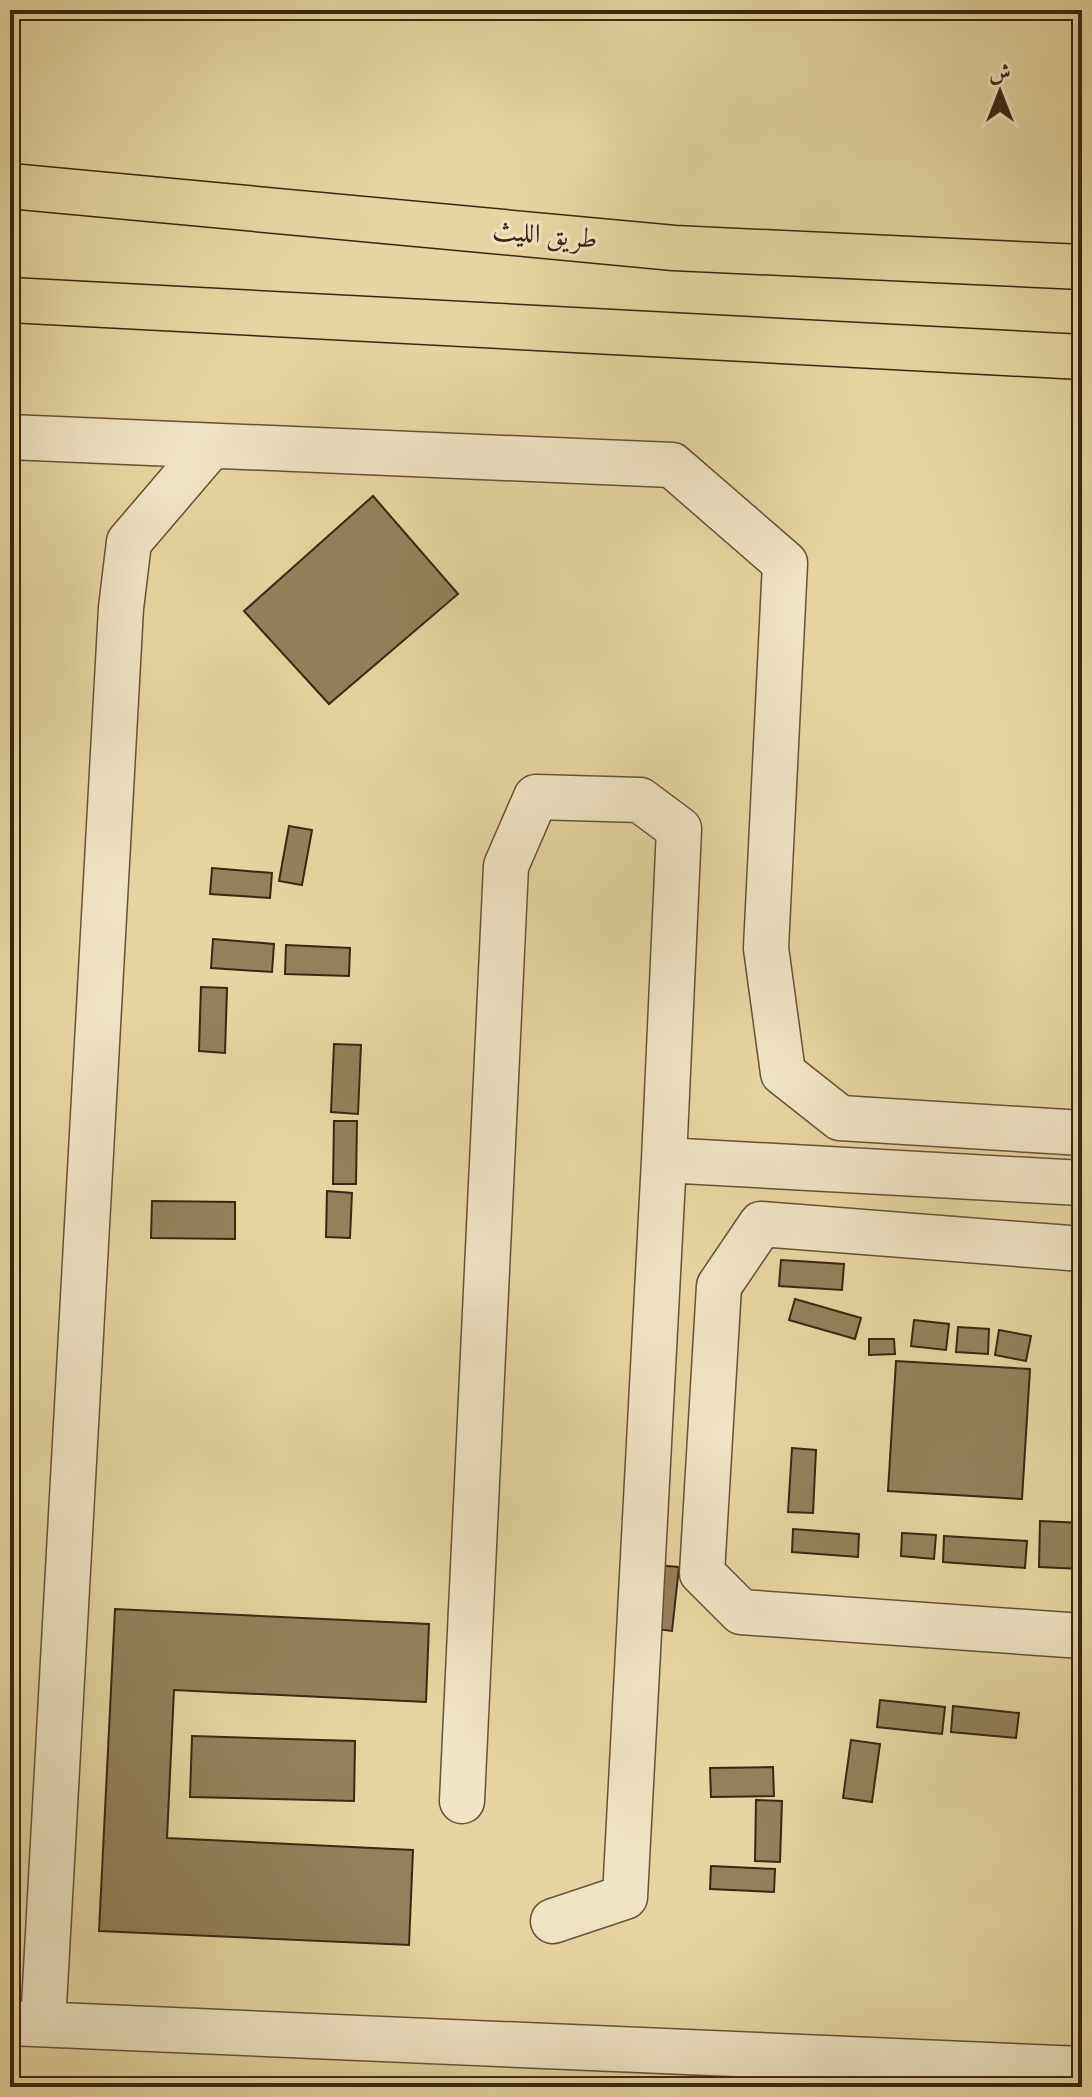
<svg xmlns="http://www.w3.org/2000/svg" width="1092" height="2097" font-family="'IM FELL English',Amiri,serif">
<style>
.building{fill:#94815c;stroke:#3c2611;stroke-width:2}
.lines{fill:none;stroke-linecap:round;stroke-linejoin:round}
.minor-casing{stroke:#665235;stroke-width:47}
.highway-casing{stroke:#3c2611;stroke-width:47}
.minor{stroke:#efe4c3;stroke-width:44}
.highway{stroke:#e6d5a2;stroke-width:44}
.labels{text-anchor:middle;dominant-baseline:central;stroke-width:6;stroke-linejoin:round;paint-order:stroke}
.street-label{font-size:28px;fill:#3c2611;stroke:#efe4c3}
</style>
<rect width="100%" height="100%" fill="#e6d5a2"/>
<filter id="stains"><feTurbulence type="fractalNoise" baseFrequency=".0025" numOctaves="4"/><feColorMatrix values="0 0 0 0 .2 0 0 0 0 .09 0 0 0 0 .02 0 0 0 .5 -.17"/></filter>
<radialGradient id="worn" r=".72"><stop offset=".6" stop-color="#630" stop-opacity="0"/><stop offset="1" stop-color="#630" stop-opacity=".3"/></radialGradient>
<path class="building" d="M373,496L458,594L329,704L244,611Z
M289,826L312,830L302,885L279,881Z
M212,868L272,873L270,898L210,894Z
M213,939L274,944L272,972L211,968Z
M286,945L350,948L349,976L285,974Z
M201,987L227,988L225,1053L199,1051Z
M334,1044L361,1045L358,1114L331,1112Z
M334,1121H357L356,1184H333Z
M327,1191L352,1193L350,1238L326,1237Z
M152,1201L235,1202V1239L151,1238Z
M781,1260L844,1264L842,1290L779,1286Z
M795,1299L861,1318L855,1339L789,1320Z
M914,1320L949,1324L946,1350L911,1346Z
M958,1327L989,1329L988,1354L956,1352Z
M999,1330L1031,1336L1026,1361L995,1355Z
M869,1339H894L895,1354L869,1355Z
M896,1361L1030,1369L1022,1499L888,1491Z
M792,1448L816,1450L813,1513L788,1512Z
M1040,1521L1082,1523V1569L1039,1567Z
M793,1529L859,1534L858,1557L792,1552Z
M902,1533L936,1535L934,1559L901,1556Z
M944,1536L1027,1541L1025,1568L943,1562Z
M654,1565L679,1567L672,1631L647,1628Z
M115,1609L429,1624L426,1702L174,1690L167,1838L413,1850L409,1945L99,1931Z
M880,1700L945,1707L942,1734L877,1727Z
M953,1706L1019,1713L1016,1738L951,1732Z
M192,1736L355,1741L354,1801L190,1797Z
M851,1740L880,1744L872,1802L843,1798Z
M773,1767L774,1796L711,1797L710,1768Z
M756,1800L782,1801L780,1862L755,1861Z
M711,1866L775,1869L774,1892L710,1889Z"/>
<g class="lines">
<defs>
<path id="minor" d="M10,437L672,465L785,563L766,948L783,1073L840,1118L1082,1133
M1082,1249L761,1224L719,1286L702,1573L741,1612L1082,1636
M462,1801L506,866L536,797L640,800L679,829L664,1160
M553,1921L625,1897L664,1160L1082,1183
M10,2023L1082,2069
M43,2024L121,608L129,542L211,446"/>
<path id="highway" d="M10,186L674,248L1082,267
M10,300L1082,357"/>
</defs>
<use href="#minor" class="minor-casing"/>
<use href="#highway" class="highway-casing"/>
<use href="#minor" class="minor"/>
<use href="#highway" class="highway"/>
</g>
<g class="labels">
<g class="street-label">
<text transform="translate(545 236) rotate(5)">طريق الليث</text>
</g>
</g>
<rect width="1092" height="2097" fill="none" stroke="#e6d5a2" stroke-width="40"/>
<rect x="12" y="12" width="1068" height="2073" fill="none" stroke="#3c2611" stroke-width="4"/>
<rect x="20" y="20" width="1052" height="2057" fill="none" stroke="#3c2611" stroke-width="2"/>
<g transform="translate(1000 92)" stroke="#efe4c3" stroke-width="6" paint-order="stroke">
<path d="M0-6L14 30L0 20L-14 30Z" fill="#3c2611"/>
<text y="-12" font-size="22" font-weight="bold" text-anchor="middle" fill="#3c2611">ش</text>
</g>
<rect width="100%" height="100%" filter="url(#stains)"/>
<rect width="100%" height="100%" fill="url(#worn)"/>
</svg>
